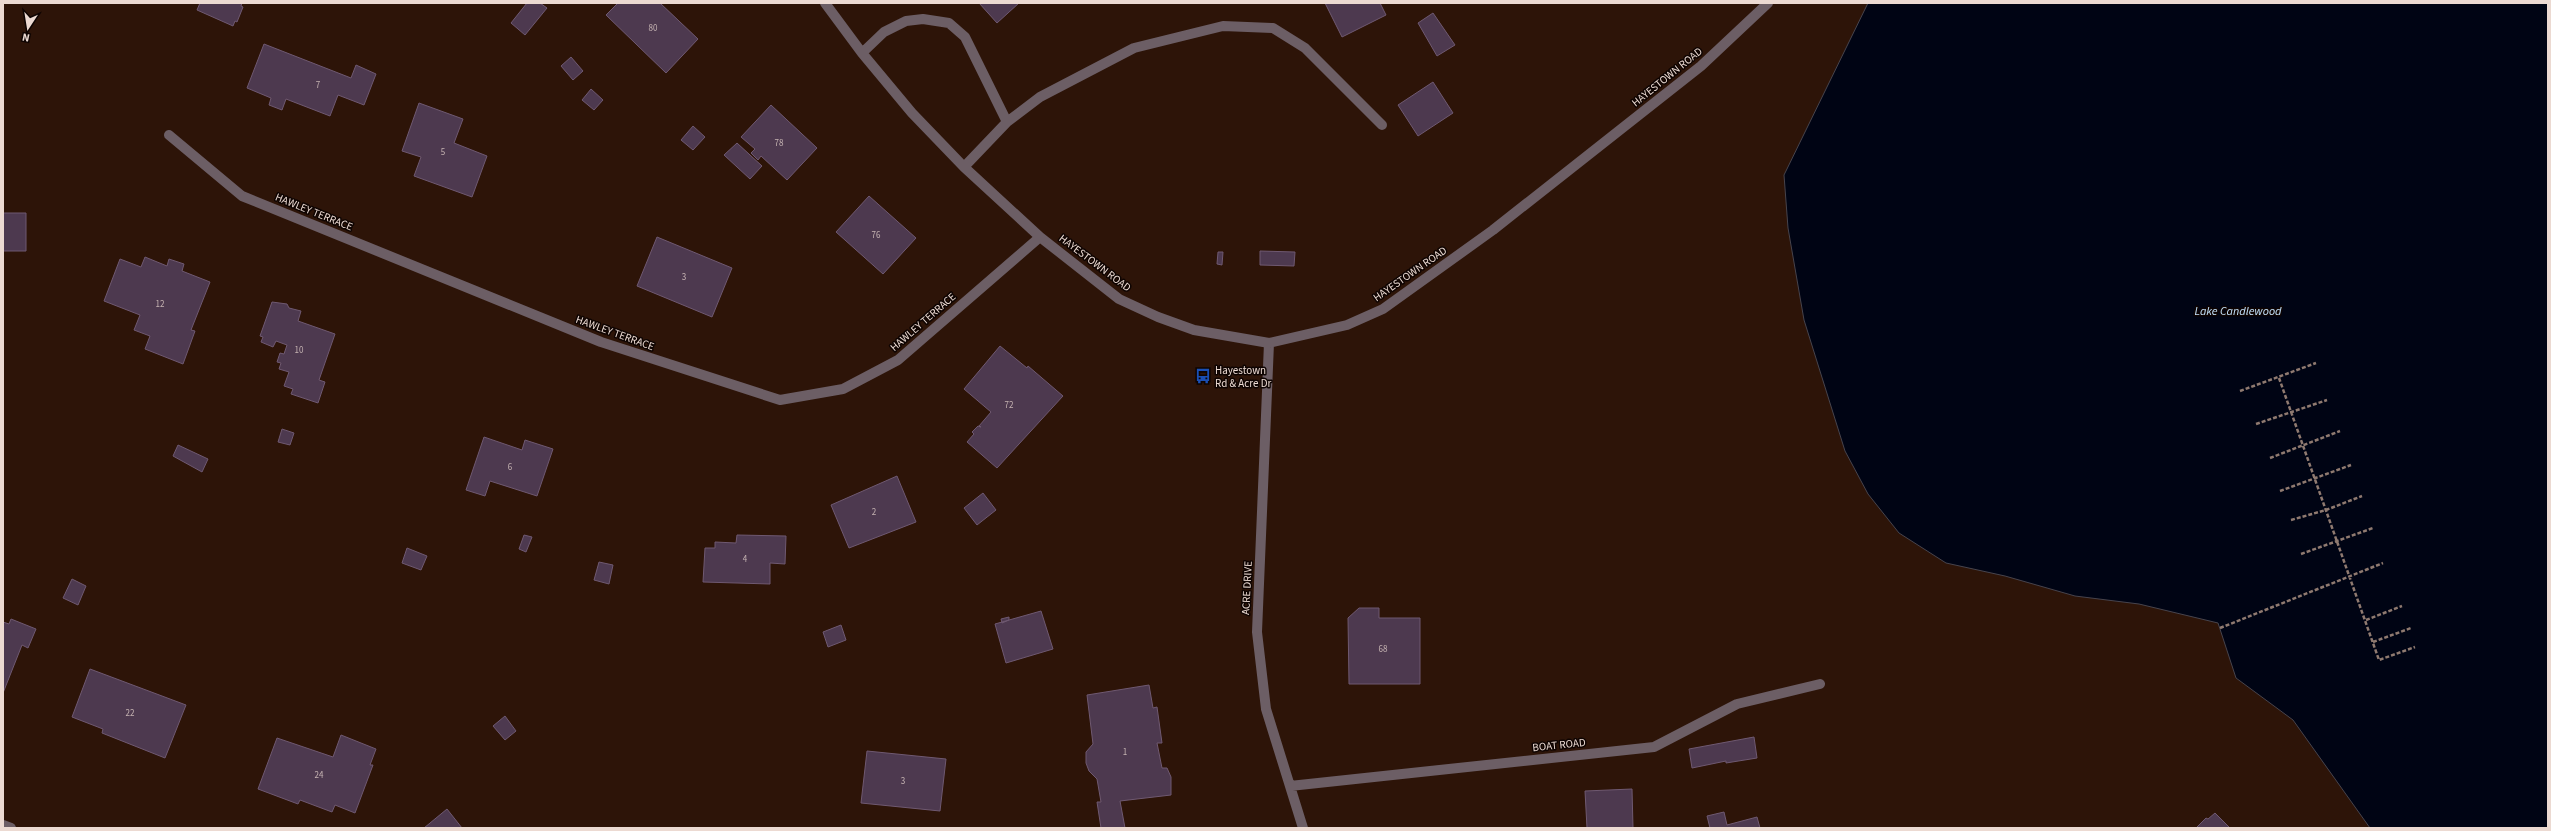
<svg xmlns="http://www.w3.org/2000/svg" width="2551" height="831" font-family="'Source Sans 3',sans-serif">
<style>
.water{fill:#000414;stroke:#47444d}
.building{fill:#4d394f;stroke:#6f5971}
.lines{fill:none;stroke-linecap:round;stroke-linejoin:round}
.path{stroke:#8f7a70;stroke-width:2.5;stroke-dasharray:4 2;stroke-linecap:butt}
.minor{stroke:#6c5e65;stroke-width:10}
.labels{text-anchor:middle;dominant-baseline:central;stroke-width:3;stroke-linejoin:round;paint-order:stroke}
.number-label{font-size:9px;fill:#c4b2b1}
.street-label{font-size:11px;fill:#ecdad2;stroke:#0e0402}
.poi-label{font-size:11px;fill:#ecdad2;stroke:#0e0402;text-anchor:start}
.water-label{font-size:12px;font-style:italic;fill:#c2e0fa;stroke:#0e0402}
</style>
<rect width="100%" height="100%" fill="#2d1408"/>
<path class="water" d="M1868,3H2548V828H2370L2293,720L2236,678L2218,623L2139,604L2075,596L2005,576L1946,563L1899,533L1868,494L1845,451L1804,320L1788,228L1784,175Z"/>
<path class="building" d="M200,3H242L241,6L243,7L237,22L235,21L233,26L197,10Z
M527,3H540L547,8L525,35L511,23Z
M618,3H660L698,39L666,73L606,15Z
M979,3H1019L997,23Z
M1325,3H1380L1386,15L1342,37Z
M1433,13L1455,45L1437,56L1418,23Z
M264,44L351,78L356,65L376,74L364,105L338,95L330,116L286,99L282,110L269,105L271,98L247,88Z
M571,57L583,71L573,80L561,66Z
M1433,82L1453,113L1418,136L1398,105Z
M591,89L603,100L594,110L582,100Z
M419,103L463,119L454,143L487,156L472,197L414,176L421,157L402,151Z
M771,105L817,148L787,180L761,156L758,160L751,153L755,149L741,137Z
M693,126L705,137L693,150L681,140Z
M737,143L762,166L750,179L724,155Z
M869,196L916,238L883,274L836,232Z
M3,213H26V251H3Z
M657,237L732,268L712,317L637,286Z
M1260,251L1295,252L1294,266L1260,265Z
M1218,252H1223L1222,265L1217,264Z
M145,257L167,266L169,259L184,264L182,271L210,282L191,330L195,331L183,364L145,349L150,336L134,330L140,315L104,301L120,259L141,267Z
M272,302L287,304L289,308L301,311L298,321L335,334L319,380L325,382L318,403L291,394L293,389L284,386L289,372L279,369L281,363L277,362L280,353L284,354L287,345L276,341L273,347L261,342L263,337L260,336Z
M1000,346L1027,368L1028,366L1063,396L997,468L967,442L974,434L972,432L978,426L981,427L979,426L991,412L964,389Z
M282,429L294,433L290,445L278,442Z
M484,437L522,450L525,440L553,449L537,496L490,481L485,496L466,490Z
M178,445L208,459L202,472L173,456Z
M897,476L916,522L849,548L831,505Z
M983,493L996,510L977,525L964,508Z
M524,535L532,537L526,552L519,549Z
M737,535L786,536L785,564L770,563V584L703,582L705,548H715V542L736,543Z
M407,548L427,556L421,570L402,563Z
M599,562L613,565L609,584L594,580Z
M72,579L86,586L78,605L63,598Z
M1359,608H1379V618H1420V684H1349L1348,618Z
M1041,611L1053,649L1006,663L995,624Z
M1009,617V620L1002,623L1001,619Z
M11,619L36,629L28,648L22,645L3,693V622L9,624Z
M841,625L846,640L828,647L823,632Z
M90,669L186,705L165,758L102,733L103,729L72,717Z
M1149,685L1153,708L1157,707L1162,743H1157L1162,768H1167L1171,777V795L1120,801L1125,828H1101L1097,802H1101L1097,779L1089,771L1086,763V752L1093,744L1087,695Z
M505,716L516,731L505,740L493,726Z
M341,735L376,749L370,765H373L355,813L335,805L332,812L300,800L298,804L258,789L277,738L333,757Z
M1754,737L1757,758L1726,763V761L1692,768L1689,749Z
M867,751L946,759L940,811L861,803Z
M1632,789L1633,828H1587L1585,791Z
M447,809L462,828H424Z
M1724,812L1727,825L1757,817L1760,828H1710L1707,816Z
M2215,813L2230,828H2196L2206,818L2208,819Z"/>
<g class="lines">
<path class="path" d="M2279,378L2379,660L2415,647
M2240,391L2316,363
M2256,424L2327,400
M2270,458L2340,431
M2280,491L2351,465
M2291,520L2326,510L2362,496
M2301,554L2373,528
M2366,620L2402,606
M2220,628L2383,563
M2373,642L2411,628"/>
<path class="minor" d="M825,3L862,53L912,113L964,167L1040,237L1119,299L1158,317L1194,330L1269,343L1347,325L1383,309L1493,230L1701,66L1768,3
M862,53L884,32L906,21L923,19L949,23L965,37L1007,122
M169,135L242,196L601,342L780,400L843,389L898,360L1040,237
M964,167L1007,122L1040,97L1134,48L1223,26L1273,28L1305,48L1382,125
M1269,343L1257,632L1266,709L1303,828
M1290,786L1654,747L1737,704L1820,684
M3,825L11,828"/>
</g>
<defs>
<symbol id="bus-bare" viewBox="-9 -9 18 18"><path d="M-5-6H5V4H4V6H2V4H-2V6H-4V4H-5ZM-3.5-4V0h7V-4ZM-3.5 1.2v1.5H-2V1.2ZM2 1.2v1.5H3.5V1.2Z" fill="#1a4fb4" stroke="#0e0402" stroke-width="2.5" paint-order="stroke"/></symbol>
</defs>
<g fill-rule="evenodd">
<use href="#bus-bare" x="1192" y="365" width="22" height="22"/>
</g>
<g class="labels">
<g class="number-label">
<text x="653" y="28">80</text>
<text x="318" y="85">7</text>
<text x="779" y="143">78</text>
<text x="443" y="152">5</text>
<text x="876" y="235">76</text>
<text x="684" y="277">3</text>
<text x="160" y="304">12</text>
<text x="299" y="350">10</text>
<text x="1009" y="405">72</text>
<text x="510" y="467">6</text>
<text x="874" y="512">2</text>
<text x="745" y="559">4</text>
<text x="1383" y="649">68</text>
<text x="130" y="713">22</text>
<text x="1125" y="752">1</text>
<text x="319" y="775">24</text>
<text x="903" y="781">3</text>
</g>
<g class="street-label">
<text transform="translate(1667 77) rotate(-39)">HAYESTOWN ROAD</text>
<text transform="translate(314 212) rotate(22)">HAWLEY TERRACE</text>
<text transform="translate(1095 263) rotate(37)">HAYESTOWN ROAD</text>
<text transform="translate(1410 274) rotate(-35)">HAYESTOWN ROAD</text>
<text transform="translate(923 322) rotate(-41)">HAWLEY TERRACE</text>
<text transform="translate(615 333) rotate(20)">HAWLEY TERRACE</text>
<text transform="translate(1247 588) rotate(-87)">ACRE DRIVE</text>
<text transform="translate(1559 745) rotate(-6)">BOAT ROAD</text>
</g>
<g class="poi-label">
<text x="1215" y="370">Hayestown<tspan x="1215" dy="13">Rd &amp; Acre Dr</tspan></text>
</g>
<g class="water-label">
<text x="2238" y="311">Lake Candlewood</text>
</g>
</g>
<rect width="2551" height="831" fill="none" stroke="#ecdad2" stroke-width="8"/>
<g transform="translate(28 28) rotate(192)" stroke="#0e0402" stroke-width="3" paint-order="stroke">
<path d="M0-3L7 15L0 10L-7 15Z" fill="#ecdad2"/>
<text y="-6" font-size="11" font-weight="bold" text-anchor="middle" fill="#ecdad2">N</text>
</g>
</svg>
